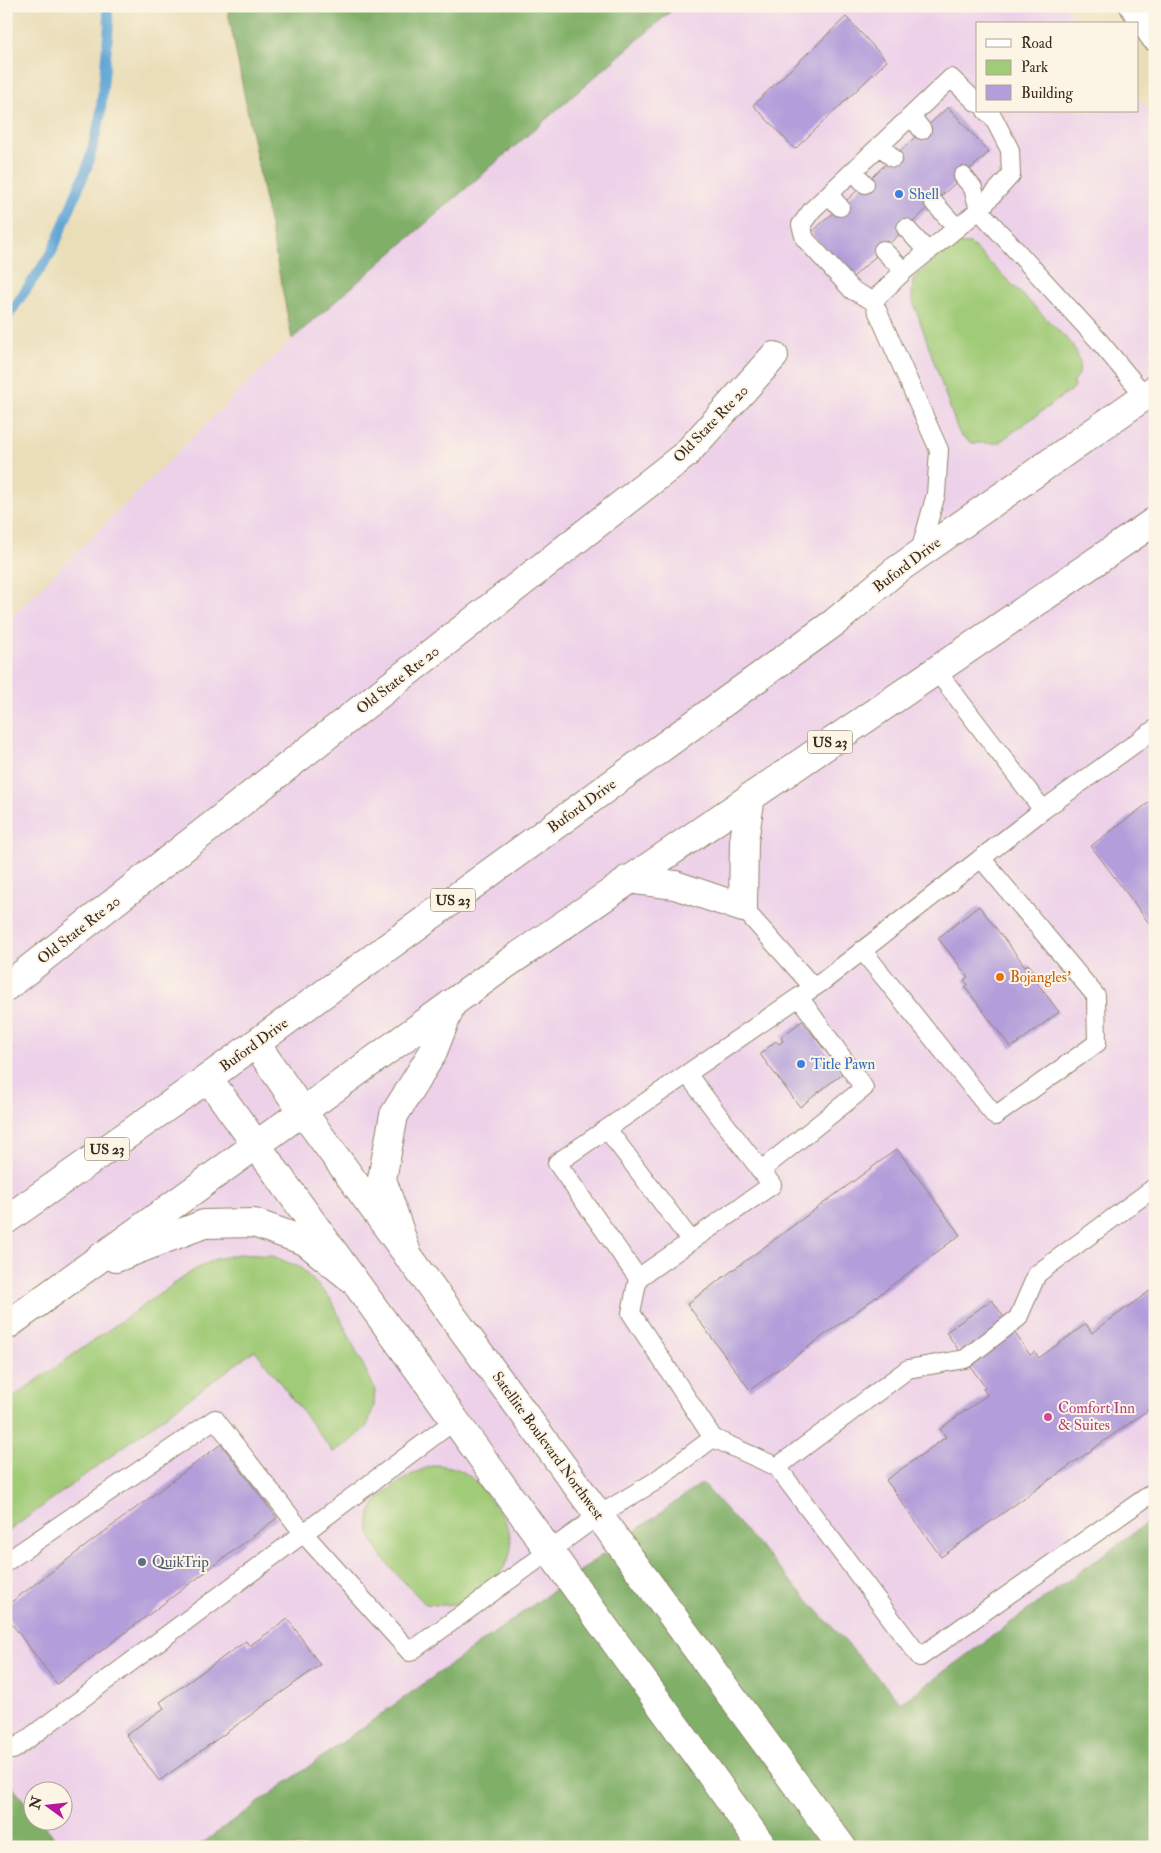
<svg xmlns="http://www.w3.org/2000/svg" width="1161" height="1853" font-family="'IM FELL Double Pica',serif">
<style>
.built{fill:#edd1e9}
.green{fill:#a0cb77;stroke:#6e7a4a}
.forest{fill:#80af68;stroke:#5e6c43}
.lines{fill:none;stroke-linecap:round;stroke-linejoin:round}
.stream{stroke:#60a5d6;stroke-width:10}
.building{fill:#b39dda}
.service-casing{stroke:#92846c;stroke-width:20}
.minor-casing{stroke:#92846c;stroke-width:30}
.secondary-casing{stroke:#92846c;stroke-width:30}
.trunk-casing{stroke:#92846c;stroke-width:30}
.motorway-casing{stroke:#92846c;stroke-width:30}
.service{stroke:#fff;stroke-width:18}
.minor{stroke:#fff;stroke-width:28}
.secondary{stroke:#fff;stroke-width:28}
.trunk{stroke:#fff;stroke-width:28}
.motorway{stroke:#fff;stroke-width:28}
.shop-dot{fill:#3f7fe0;stroke:#fcf5e5;stroke-width:2}
.food-dot{fill:#e8710a;stroke:#fcf5e5;stroke-width:2}
.hotel-dot{fill:#d1479c;stroke:#fcf5e5;stroke-width:2}
.service-dot{fill:#5c6f8a;stroke:#fcf5e5;stroke-width:2}
.labels{text-anchor:middle;dominant-baseline:central;stroke-width:4;stroke-linejoin:round;paint-order:stroke}
.shield{fill:#fcf5e5;stroke:#75675a;stroke-width:1}
.shield-label{font-size:14px;font-weight:bold;fill:#3b2a1e}
.shop-label{font-size:15px;fill:#366cbe;stroke:#fcf5e5;text-anchor:start}
.street-label{font-size:15px;fill:#3b2a1e;stroke:#fcf5e5}
.food-label{font-size:15px;fill:#c56008;stroke:#fcf5e5;text-anchor:start}
.hotel-label{font-size:15px;fill:#b23c85;stroke:#fcf5e5;text-anchor:start}
.service-label{font-size:15px;fill:#4e5e75;stroke:#fcf5e5;text-anchor:start}
</style>
<rect width="100%" height="100%" fill="#fcf5e5"/>
<filter id="ink" filterUnits="userSpaceOnUse"><feTurbulence type="fractalNoise" baseFrequency=".02" numOctaves="2"/><feDisplacementMap in="SourceGraphic" scale="10" xChannelSelector="R" yChannelSelector="G"/><feConvolveMatrix kernelMatrix="1 2 1 2 8 2 1 2 1" color-interpolation-filters="sRGB"/></filter>
<filter id="wash" filterUnits="userSpaceOnUse"><feTurbulence type="fractalNoise" baseFrequency=".0096" numOctaves="4" result="noise"/><feDisplacementMap in="SourceGraphic" scale="20" xChannelSelector="R" yChannelSelector="G"/><feGaussianBlur stdDeviation="1.12" result="paint"/><feColorMatrix in="noise" values="0 0 0 0 0 0 0 0 0 0 0 0 0 0 0 0 0 1.4 0 .05"/><feComposite in="paint" operator="in"/></filter>
<g filter="url(#wash)">
<rect width="100%" height="100%" fill="#eadeb9"/>
<path class="built" d="M677,6H1065L1079,24H977V111H1137V97L1155,119V1517L901,1703L702,1483L197,1847H62L41,1821L62,1820V1790H32V1811L6,1779V622L292,339Z"/>
<path class="green" d="M954,243L971,244L1072,344L1080,362L1079,374L1073,382L1074,388L998,443H972L961,436L957,428L912,298L913,279Z
M238,1254L273,1256L301,1268L331,1299L365,1369L375,1389L374,1406L367,1426L353,1440L333,1452L255,1350L6,1533V1402L191,1272L213,1260Z
M437,1465C463,1467 471,1476 487,1495C499,1511 511,1525 511,1546C511,1568 483,1595 463,1602C452,1606 437,1605 425,1604C397,1572 337,1527 390,1489C405,1478 418,1469 437,1465Z"/>
<path class="forest" d="M227,6H677L292,339Z
M702,1483L901,1703L1155,1517V1847H197Z
M6,1779L32,1811V1820L41,1821L62,1847H6Z"/>
<g class="lines">
<path class="stream" d="M6,319L52,252L88,165L100,118L109,25L107,6"/>
</g>
<g id="blocks">
<path class="building" d="M846,17L887,61L795,149L753,105Z
M948,107L989,152L852,278L811,233Z
M1155,798V931L1091,846Z
M979,906L1025,966L1028,964L1035,973L1032,976L1059,1012L1011,1048L965,987L968,985L964,980L968,977L938,938Z
M802,1021L843,1073L800,1107L760,1054L776,1041L779,1044L783,1041L781,1037Z
M897,1149L960,1235L750,1390L687,1304Z
M1151,1290L1155,1296V1405L941,1557L886,1480L946,1437L940,1429L987,1395L983,1389L985,1387L946,1332L992,1300L1030,1355L1035,1352L1039,1358L1086,1324L1092,1333Z
M221,1444L277,1518L57,1684L6,1616V1606Z
M288,1619L320,1665L159,1781L126,1735L164,1708L160,1702L246,1641L249,1646Z"/>
</g>
</g>
<g filter="url(#ink)">
<use href="#blocks" fill-opacity="0" stroke="#92846c" stroke-width="1"/>
<g class="lines">
<defs>
<path id="service" d="M986,111L993,117L1010,150L1011,175L979,210L1099,341L1145,396
M911,116L951,78L977,103
M922,130L911,116L812,210L801,225L805,239L852,290L873,301L904,271L979,210L973,188L963,176
M880,145L893,158
M853,171L865,184
M829,195L840,207
M934,203L957,228
M906,228L928,252
M883,250L904,271
M873,301L939,450L936,494L919,555
M936,670L1043,810L1155,729
M743,908L813,987
M862,950L995,1116L1097,1043L1096,996L981,858
M687,1074L772,1185L638,1278L557,1163L799,997L822,982L1043,810
M607,1129L691,1241
M760,1171L864,1088L799,997
M638,1278L631,1313L713,1438L777,1467L920,1657L1155,1491
M777,1467L908,1369L965,1359L1018,1318L1037,1274L1155,1187
M6,1562L215,1419L304,1534L410,1652L599,1515L654,1482L713,1438
M6,1742L13,1750L454,1421"/>
<path id="minor" d="M6,987L686,454L774,356"/>
<path id="secondary" d="M256,1044L302,1111L842,1847
M208,1078L763,1847"/>
<path id="trunk" d="M628,879L675,885L743,908L744,841L751,796
M6,1220L208,1078L752,682L835,622L894,572L1155,389
M408,1256L382,1179L394,1115L432,1054L452,1003
M116,1258L204,1224L254,1223L305,1241L353,1280
M6,1326L505,965L1155,521"/>
<path id="motorway" d="M1134,6L1155,37"/>
</defs>
<use href="#service" class="service-casing"/>
<use href="#minor" class="minor-casing"/>
<use href="#secondary" class="secondary-casing"/>
<use href="#trunk" class="trunk-casing"/>
<use href="#motorway" class="motorway-casing"/>
<use href="#service" class="service"/>
<use href="#minor" class="minor"/>
<use href="#secondary" class="secondary"/>
<use href="#trunk" class="trunk"/>
<use href="#motorway" class="motorway"/>
</g>
</g>
<g class="shop-dot">
<circle cx="899" cy="194" r="5"/>
<circle cx="801" cy="1064" r="5"/>
</g>
<circle class="food-dot" cx="1000" cy="977" r="5"/>
<circle class="hotel-dot" cx="1048" cy="1417" r="5"/>
<circle class="service-dot" cx="142" cy="1562" r="5"/>
<g class="labels">
<g class="shield">
<rect x="807.5" y="730.5" width="45" height="23" rx="4"/>
<rect x="430.5" y="888.5" width="45" height="23" rx="4"/>
<rect x="84.5" y="1137.5" width="45" height="23" rx="4"/>
</g>
<g class="shield-label">
<text x="830" y="742">US 23</text>
<text x="453" y="900">US 23</text>
<text x="107" y="1149">US 23</text>
</g>
<g class="shop-label">
<text x="909" y="194">Shell</text>
<text x="811" y="1064">Title Pawn</text>
</g>
<g class="street-label">
<text transform="translate(711 424) rotate(-46)">Old State Rte 20</text>
<text transform="translate(907 565) rotate(-37)">Buford Drive</text>
<text transform="translate(398 680) rotate(-38)">Old State Rte 20</text>
<text transform="translate(582 806) rotate(-36)">Buford Drive</text>
<text transform="translate(79 930) rotate(-38)">Old State Rte 20</text>
<text transform="translate(254 1045) rotate(-36)">Buford Drive</text>
<text transform="translate(548 1446) rotate(54)">Satellite Boulevard Northwest</text>
</g>
<g class="food-label">
<text x="1010" y="977">Bojangles'</text>
</g>
<g class="hotel-label">
<text x="1058" y="1408">Comfort Inn<tspan x="1058" dy="17">&amp; Suites</tspan></text>
</g>
<g class="service-label">
<text x="152" y="1562">QuikTrip</text>
</g>
</g>
<rect width="1161" height="1853" fill="none" stroke="#fcf5e5" stroke-width="25"/>
<rect x="976" y="22" width="162" height="90" fill="#fcf5e5" stroke="#afa495"/>
<rect x="986" y="39" width="25" height="8" fill="#ffffff" stroke="#afa495"/>
<text x="1021" y="48" font-size="15" fill="#3b2a1e">Road</text>
<rect x="986" y="60" width="25" height="15" fill="#a0cb77" stroke="#afa495"/>
<text x="1021" y="72" font-size="15" fill="#3b2a1e">Park</text>
<rect x="986" y="85" width="25" height="15" fill="#b39dda" stroke="#afa495"/>
<text x="1021" y="98" font-size="15" fill="#3b2a1e">Building</text>
<g transform="translate(48 1806) rotate(285)"><circle r="24" fill="#fcf5e5" stroke="#afa495"/>
<path d="M0-4L9 19L0 12L-9 19Z" fill="#b5179e"/>
<text y="-8" font-size="14" font-weight="bold" text-anchor="middle" fill="#3b2a1e">N</text>
</g>
</svg>
